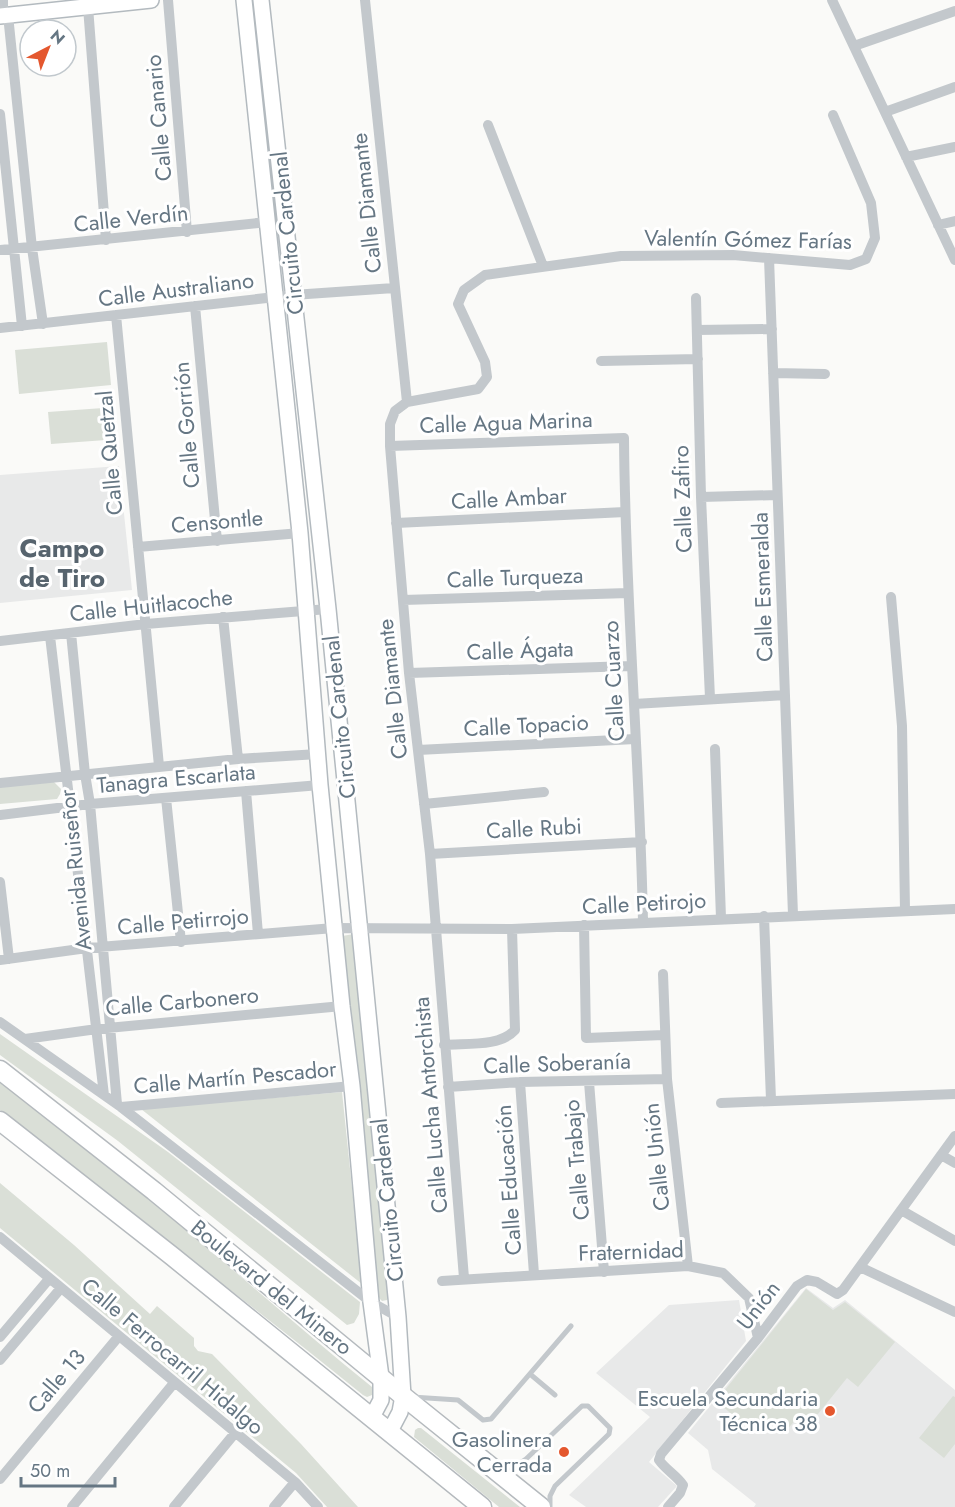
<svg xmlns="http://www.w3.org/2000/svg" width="955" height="1507" font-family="Jost,sans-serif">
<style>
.built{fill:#e8e9e9}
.green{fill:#dadfd7}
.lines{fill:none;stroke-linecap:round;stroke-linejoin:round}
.secondary-casing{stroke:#b3babf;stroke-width:18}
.primary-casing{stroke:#b5babe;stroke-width:21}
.lane{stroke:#c3c8cc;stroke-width:5}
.street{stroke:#c3c8cc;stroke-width:10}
.secondary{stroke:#fff;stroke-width:15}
.primary{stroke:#fff;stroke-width:18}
.poi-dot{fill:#e4572e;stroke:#fff;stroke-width:2}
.labels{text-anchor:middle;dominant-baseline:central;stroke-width:6;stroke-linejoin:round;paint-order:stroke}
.street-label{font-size:22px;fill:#657683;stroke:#fff}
.poi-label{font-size:22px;fill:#657683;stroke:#fff;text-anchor:end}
.quarter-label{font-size:26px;font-weight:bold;fill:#57646e;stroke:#fff}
</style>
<rect width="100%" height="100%" fill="#fafaf8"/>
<path class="built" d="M119,466L132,590L0,603V475Z
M806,1288L833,1308L845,1300L955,1390V1507H754L756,1504L712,1469L708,1450L688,1433Z
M739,1300L746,1341L649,1462L677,1486L658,1507H586L569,1495L650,1417L596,1373L669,1305Z"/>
<path class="green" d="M107,342L111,385L19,394L15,350Z
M103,408L106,440L51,444L48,412Z
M54,782L61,789L60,794L57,799L0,804V787Z
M354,934L390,1296L387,1300L382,1301L378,1297L342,936Z
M0,1034L168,1152L360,1302L359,1314L354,1323L347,1325L118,1141L0,1055Z
M0,1082C131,1175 248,1287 372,1387V1395L367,1397L363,1395C244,1298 120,1207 0,1110Z
M342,1092L362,1284L141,1109Z
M0,1183L74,1245L150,1314L157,1306L194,1338V1346L198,1351L212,1354L301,1444L358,1507H327L296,1473L0,1228Z
M806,1289L833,1310L845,1302L895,1342L858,1387L847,1378L818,1414L799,1416L783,1434L767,1422L752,1431L716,1401Z
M953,1396L955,1397V1444L944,1458L919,1438Z
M418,1428H421L520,1507H499L414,1437L415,1430Z"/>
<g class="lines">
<defs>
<path id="secondary" d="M244,0L300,533L320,785L342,1006L352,1086L371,1302L381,1377V1400L372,1417
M261,0L328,609L398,1317L403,1396L400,1412L390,1431
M0,16L151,0"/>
<path id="primary" d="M0,1070L154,1191L403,1396L541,1507
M0,1121L172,1256L482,1507"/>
</defs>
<use href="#secondary" class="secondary-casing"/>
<use href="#primary" class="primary-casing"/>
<path class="lane" d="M530,1374L555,1395
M412,1397L458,1400L483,1420L491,1419L571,1326
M504,1474L526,1459L582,1406H588L610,1428L609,1434L555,1486L550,1496V1507"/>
<path class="street" d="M3,0V16
M168,0L187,232
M365,0L407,402
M832,0L955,260
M88,7L106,240
M8,15L32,248L43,324
M854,46L955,11
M885,112L955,87
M0,114L22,326
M488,125L543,266
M906,157L955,147
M938,225L955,221
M0,250L267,222
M769,258L793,915
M696,298L701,497L710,698
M195,306L217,541
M116,315L159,766
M0,328L293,295L394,288
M697,330L772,329
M601,361L698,359
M773,373L825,374
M390,446L624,438C625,599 640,761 643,922
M701,497L777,495
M396,523L625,512
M138,547L300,533
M891,597L902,726L905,910
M403,600L628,593
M223,617L238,759
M71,633L85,774L90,804L117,1104
M50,636L104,1095
M0,641L146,624L328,609
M409,673L631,666
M634,704L785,695
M715,749L721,918
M418,750L635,739
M0,783L238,759L318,754
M246,791L258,934
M166,798L181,942
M424,804L544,792
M0,815L90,804L320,785
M430,854L642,842
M0,882L9,959
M764,916L771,1100
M584,925L586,1038L664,1035
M0,960L87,948L334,928L512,929L955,909
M663,974L667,1079L688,1266
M0,1022L121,1107L371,1302L398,1317
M25,1039L97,1029L342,1006
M444,1045C466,1043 500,1047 515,1030L512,929
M520,1082L534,1274
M589,1082L604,1272
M448,1087L520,1082L667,1079
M721,1103L955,1094
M121,1107L352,1086
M941,1155L955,1163
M901,1210L955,1241
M0,1237L295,1482L318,1507
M860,1267L955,1312
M464,1278L430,854L409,673L390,446V424L395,411L407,402L478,389L487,377L485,362L458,304L464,290L485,275L621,256L733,255L850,265L866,259L875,238L871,203L833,115
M442,1281L688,1266L723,1273L749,1298L758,1338
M0,1337L49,1279
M0,1360L61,1288
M0,1479L119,1336
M72,1507L174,1383
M174,1507L235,1433
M274,1507L295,1482
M668,1507L680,1493L683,1485C676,1475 666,1470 659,1460L661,1454L758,1338L797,1286L807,1280L817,1282L837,1294L843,1290L955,1136"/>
<use href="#secondary" class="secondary"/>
<use href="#primary" class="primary"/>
</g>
<g class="poi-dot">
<circle cx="830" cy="1411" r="6"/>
<circle cx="564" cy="1452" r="6"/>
</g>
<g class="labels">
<g class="street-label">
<text transform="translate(158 118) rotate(-95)">Calle Canario</text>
<text transform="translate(366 203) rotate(-96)">Calle Diamante</text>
<text transform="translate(131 218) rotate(-6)">Calle Verdín</text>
<text transform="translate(287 233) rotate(-96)">Circuito Cardenal</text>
<text transform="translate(748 239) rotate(1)">Valentín Gómez Farías</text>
<text transform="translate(176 289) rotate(-7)">Calle Australiano</text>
<text transform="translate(506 422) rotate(-2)">Calle Agua Marina</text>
<text transform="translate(186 425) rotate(-95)">Calle Gorrión</text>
<text transform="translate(109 453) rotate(-95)">Calle Quetzal</text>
<text transform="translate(509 498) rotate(-3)">Calle Ambar</text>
<text transform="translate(682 499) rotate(-92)">Calle Zafiro</text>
<text transform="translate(217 521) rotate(-5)">Censontle</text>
<text transform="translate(515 577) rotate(-2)">Calle Turqueza</text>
<text transform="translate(762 587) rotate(-92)">Calle Esmeralda</text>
<text transform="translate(151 605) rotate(-6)">Calle Huitlacoche</text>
<text transform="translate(520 650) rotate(-2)">Calle Ágata</text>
<text transform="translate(613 681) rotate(-93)">Calle Cuarzo</text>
<text transform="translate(392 689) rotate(-96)">Calle Diamante</text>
<text transform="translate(339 717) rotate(-96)">Circuito Cardenal</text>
<text transform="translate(526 725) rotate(-3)">Calle Topacio</text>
<text transform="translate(176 778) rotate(-5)">Tanagra Escarlata</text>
<text transform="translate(534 828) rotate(-3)">Calle Rubi</text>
<text transform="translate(75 870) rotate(-96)">Avenida Ruiseñor</text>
<text transform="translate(644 903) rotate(-3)">Calle Petirojo</text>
<text transform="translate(183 921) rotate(-5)">Calle Petirrojo</text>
<text transform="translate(182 1001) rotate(-5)">Calle Carbonero</text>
<text transform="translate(557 1063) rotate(-2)">Calle Soberanía</text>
<text transform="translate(235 1077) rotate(-5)">Calle Martín Pescador</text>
<text transform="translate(430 1105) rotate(-95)">Calle Lucha Antorchista</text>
<text transform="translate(656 1157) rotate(-96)">Calle Unión</text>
<text transform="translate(576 1160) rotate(-95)">Calle Trabajo</text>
<text transform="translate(508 1180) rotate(-94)">Calle Educación</text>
<text transform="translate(387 1200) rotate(-96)">Circuito Cardenal</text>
<text transform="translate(631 1251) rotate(-2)">Fraternidad</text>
<text transform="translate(272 1287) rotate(39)">Boulevard del Minero</text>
<text transform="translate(758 1305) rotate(-52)">Unión</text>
<text transform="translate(173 1356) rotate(40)">Calle Ferrocarril Hidalgo</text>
<text transform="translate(56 1381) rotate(-50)">Calle 13</text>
</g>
<g class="poi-label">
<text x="818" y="1398">Escuela Secundaria<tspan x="818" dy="25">Técnica 38</tspan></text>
<text x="552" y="1439">Gasolinera<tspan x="552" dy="25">Cerrada</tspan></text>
</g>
<g class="quarter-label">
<text x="62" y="548">Campo<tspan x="62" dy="30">de Tiro</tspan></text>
</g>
</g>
<g transform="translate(48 48) rotate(42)"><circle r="28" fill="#ffffff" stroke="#c1c8cd" stroke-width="1.5"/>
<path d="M0-4.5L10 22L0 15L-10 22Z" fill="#e4572e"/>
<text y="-9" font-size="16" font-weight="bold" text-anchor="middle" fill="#657683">N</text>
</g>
<path d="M21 1477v9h94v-9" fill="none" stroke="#657683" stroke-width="3"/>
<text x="30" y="1477" font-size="18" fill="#657683" stroke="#ffffff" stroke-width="4.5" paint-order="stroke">50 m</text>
</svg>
